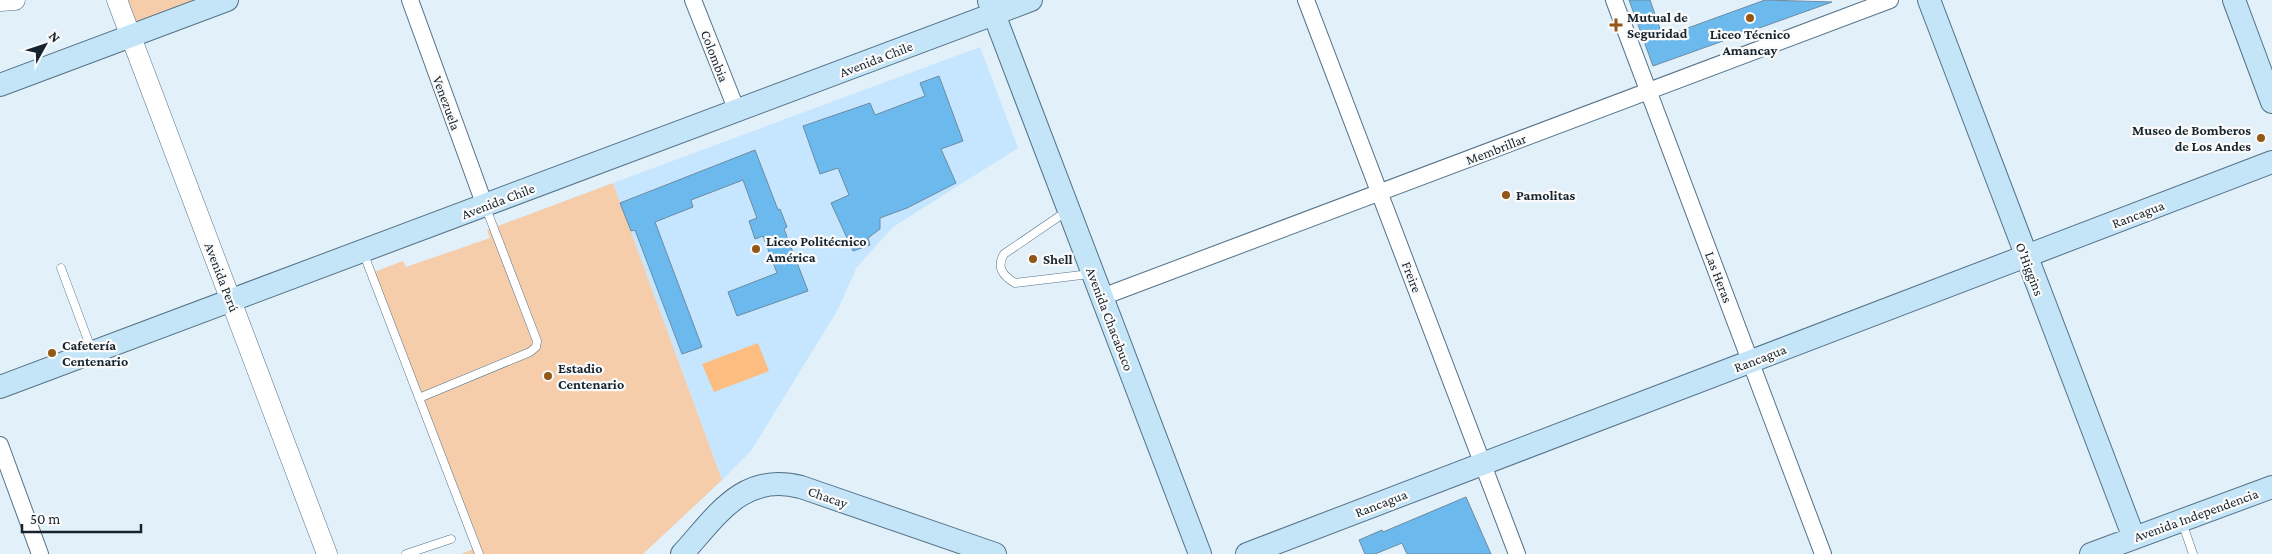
<svg xmlns="http://www.w3.org/2000/svg" width="2272" height="554" font-family="'Crimson Pro',serif">
<style>
.built{fill:#c5e6fe}
.green{fill:#f5cdaa}
.water{fill:#fdbc80}
.building{fill:#6bb9ed;stroke:#6c8ba2}
.lines{fill:none;stroke-linecap:round;stroke-linejoin:round}
.service-casing{stroke:#537288;stroke-width:9}
.minor-casing{stroke:#537288;stroke-width:18}
.tertiary-casing{stroke:#537288;stroke-width:21}
.secondary-casing{stroke:#537288;stroke-width:24}
.service{stroke:#fff;stroke-width:8}
.minor{stroke:#fff;stroke-width:16}
.tertiary{stroke:#fff;stroke-width:20}
.secondary{stroke:#c4e4f7;stroke-width:22}
.poi-dot{fill:#925714;stroke:#fbfbfb;stroke-width:2}
.labels{text-anchor:middle;dominant-baseline:central;stroke-width:4.5;stroke-linejoin:round;paint-order:stroke}
.poi-label{font-size:14px;font-weight:bold;fill:#17242d;stroke:#fbfbfb;text-anchor:start}
.street-label{font-size:14px;fill:#17242d;stroke:#fbfbfb}
</style>
<rect width="100%" height="100%" fill="#e2f0fa"/>
<path class="built" d="M980,47L1018,148L893,227L857,267L837,311L751,451L722,480L613,183Z"/>
<path class="green" d="M129,0H208L134,29L121,1Z
M613,183L722,480L643,554H461L476,548L374,272L403,261L406,267L490,238L487,230Z"/>
<path class="water" d="M758,343L769,371L714,392L702,364Z"/>
<path class="building" d="M1629,0H1650L1663,37L1765,0L1832,2L1653,66Z
M939,76L963,141L941,149L956,183L907,208L880,218V229L868,238L870,245L853,251L831,203L849,195L838,168L820,174L803,126L870,103L875,115L925,96L920,83Z
M755,150L778,210L780,209L787,227L784,229L808,291L737,316L728,292L777,273L763,236L755,239L749,221L757,218L743,180L691,200L693,207L655,222L702,347L682,354L635,230L631,231L620,203Z
M1466,497L1491,554H1407L1402,543L1375,554H1365L1359,540L1382,530L1383,532Z"/>
<g class="lines">
<defs>
<path id="service" d="M1067,211L1004,254C996,267 1003,276 1015,283L1090,274
M363,252L479,554
M61,268L92,351
M419,398L530,352L536,347L537,341L486,208
M2182,522L2193,554
M406,554L451,539"/>
<path id="minor" d="M410,0L485,206
M693,0L737,111
M1306,0L1517,554
M1614,0L1823,554
M1102,297L1890,0
M0,445L40,554"/>
<path id="tertiary" d="M117,0L327,554
M0,1L15,0"/>
<path id="secondary" d="M1929,0L2134,538
M2234,0L2272,102
M989,1L1200,554
M0,85L227,0
M0,387L1031,0
M682,554C717,516 742,472 801,487L995,554
M1247,554L2272,162
M2091,554L2272,487"/>
</defs>
<use href="#service" class="service-casing"/>
<use href="#minor" class="minor-casing"/>
<use href="#tertiary" class="tertiary-casing"/>
<use href="#secondary" class="secondary-casing"/>
<use href="#service" class="service"/>
<use href="#minor" class="minor"/>
<use href="#tertiary" class="tertiary"/>
<use href="#secondary" class="secondary"/>
</g>
<g class="poi-dot">
<circle cx="1750" cy="18" r="5"/>
<path d="M1613.5 17.5h5v5h5v5h-5v5h-5v-5h-5v-5h5z"/>
<circle cx="2261" cy="138" r="5"/>
<circle cx="1506" cy="195" r="5"/>
<circle cx="756" cy="249" r="5"/>
<circle cx="1033" cy="259" r="5"/>
<circle cx="52" cy="353" r="5"/>
<circle cx="548" cy="376" r="5"/>
</g>
<g class="labels">
<g class="poi-label">
<text x="1627" y="17">Mutual de<tspan x="1627" dy="16">Seguridad</tspan></text>
<text x="1750" y="34" text-anchor="middle">Liceo Técnico<tspan x="1750" dy="16">Amancay</tspan></text>
<text x="2251" y="130" text-anchor="end">Museo de Bomberos<tspan x="2251" dy="16">de Los Andes</tspan></text>
<text x="1516" y="195">Pamolitas</text>
<text x="766" y="241">Liceo Politécnico<tspan x="766" dy="16">América</tspan></text>
<text x="1043" y="259">Shell</text>
<text x="62" y="345">Cafetería<tspan x="62" dy="16">Centenario</tspan></text>
<text x="558" y="368">Estadio<tspan x="558" dy="16">Centenario</tspan></text>
</g>
<g class="street-label">
<text transform="translate(715 56) rotate(69)">Colombia</text>
<text transform="translate(876 59) rotate(-21)">Avenida Chile</text>
<text transform="translate(447 103) rotate(70)">Venezuela</text>
<text transform="translate(1496 149) rotate(-21)">Membrillar</text>
<text transform="translate(498 201) rotate(-21)">Avenida Chile</text>
<text transform="translate(2138 214) rotate(-21)">Rancagua</text>
<text transform="translate(2030 269) rotate(69)">O'Higgins</text>
<text transform="translate(222 277) rotate(69)">Avenida Perú</text>
<text transform="translate(1412 277) rotate(69)">Freire</text>
<text transform="translate(1719 277) rotate(69)">Las Heras</text>
<text transform="translate(1110 319) rotate(69)">Avenida Chacabuco</text>
<text transform="translate(1760 358) rotate(-21)">Rancagua</text>
<text transform="translate(828 497) rotate(19)">Chacay</text>
<text transform="translate(1381 503) rotate(-21)">Rancagua</text>
<text transform="translate(2196 515) rotate(-20)">Avenida Independencia</text>
</g>
</g>
<g transform="translate(45 45) rotate(50)" stroke="#fbfbfb" stroke-width="4" paint-order="stroke">
<path d="M0-4L9 19L0 12L-9 19Z" fill="#17242d"/>
<text y="-8" font-size="14" font-weight="bold" text-anchor="middle" fill="#17242d">N</text>
</g>
<path d="M22 524v8h119v-8" fill="none" stroke="#17242d" stroke-width="2.5"/>
<text x="30" y="524" font-size="15" fill="#17242d" stroke="#fbfbfb" stroke-width="4" paint-order="stroke">50 m</text>
</svg>
